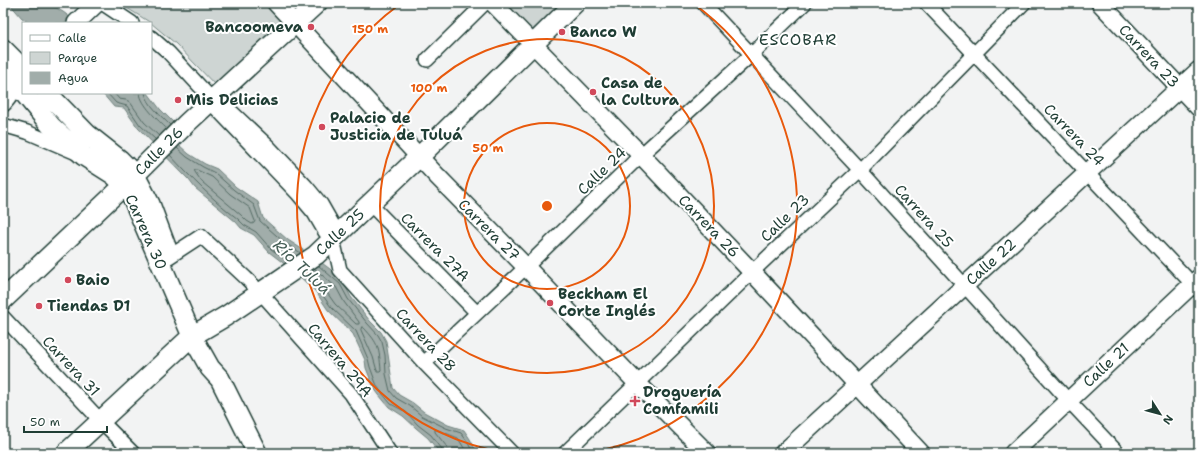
<svg xmlns="http://www.w3.org/2000/svg" width="1202" height="456" font-family="'Shantell Sans',sans-serif">
<style>
.green{fill:#ced5d3;stroke:#768984}
.water{fill:#a1adaa;stroke:#6d807b}
.lines{fill:none;stroke-linecap:round;stroke-linejoin:round}
.shore{stroke:#536a63;stroke-width:1}
.minor-casing{stroke:#1f3d34;stroke-width:16}
.tertiary-casing{stroke:#1f3d34;stroke-width:20}
.secondary-casing{stroke:#1f3d34;stroke-width:22}
.minor{stroke:#fff;stroke-width:13}
.tertiary{stroke:#fff;stroke-width:17}
.secondary{stroke:#fff;stroke-width:19}
.ring{fill:none;stroke:#e8590c;stroke-width:2}
.poi-dot{fill:#d1495b;stroke:#fff;stroke-width:1.5}
.labels{text-anchor:middle;dominant-baseline:central;stroke-width:4;stroke-linejoin:round;paint-order:stroke}
.poi-label{font-size:15px;font-weight:bold;fill:#1f3d34;stroke:#fff;text-anchor:start}
.street-label{font-size:15px;fill:#1f3d34;stroke:#fff}
.neighbourhood-label{font-size:16px;letter-spacing:1px;fill:#1f3d34;stroke:#fff}
.water-label{font-size:16px;font-style:italic;fill:#465f57;stroke:#fff}
.centre{fill:#e8590c;stroke:#fff;stroke-width:2}
.ring-label{font-size:12px;text-anchor:middle;font-weight:bold;fill:#e8590c;stroke:#fff;stroke-width:4;stroke-linejoin:round;paint-order:stroke}
</style>
<rect width="100%" height="100%" fill="#f2f3f3"/>
<filter id="ink" filterUnits="userSpaceOnUse"><feTurbulence type="fractalNoise" baseFrequency=".025" numOctaves="2"/><feDisplacementMap in="SourceGraphic" scale="8" xChannelSelector="R" yChannelSelector="G"/><feConvolveMatrix kernelMatrix="1 2 1 2 8 2 1 2 1" color-interpolation-filters="sRGB"/></filter>
<g filter="url(#ink)">
<path class="green" d="M119,3H268L286,23L217,87L176,44L151,23Z
M505,3H563L533,33Z"/>
<path class="water" d="M9,3C40,3 53,0 76,23H29L22,18Z
M102,93H148L160,109L175,124L179,145L189,154L205,164L217,169L236,187L258,202L263,218L272,226L288,240L311,255L330,269L343,282L351,297L370,321L381,332L386,341L393,388L399,395L413,403L424,412L448,425L464,430L470,439L477,453H440L428,438L416,428L403,416L389,407L379,395L374,388L366,368L365,360L353,334L328,310L316,292L295,272L269,252L254,235L241,228L236,222L195,188L189,180L138,128L124,108L114,107Z"/>
<g class="lines">
<path class="shore" d="M107,93L116,103L127,106L140,125L156,140
M114,93L119,99L126,100L130,102L144,122L159,136
M140,93C141,105 158,120 167,129
M145,93C147,104 162,117 170,125
M177,148L187,157L203,167L215,173L234,190L254,205L260,221L285,243L301,253
M170,155C191,178 213,200 238,219L244,225L256,232L271,249L288,261
M195,170H197L212,177L230,194L250,208L255,221L254,223L252,224L247,221L241,215L202,182L195,172Z
M319,266L340,284L348,299L367,323L378,335L382,342L385,355L386,374L390,391L396,398L410,406L422,416L446,428L461,433L467,441L473,453
M308,273L323,287L335,304L356,324H359V322L344,302L336,287L315,269
M304,276L319,290L331,307L356,331L368,359L370,367L377,386L382,393L391,404L406,412L418,425L431,435L442,449L443,453
M362,327L364,328C379,344 379,348 381,370L380,371H377L373,357L361,330Z
M448,453L447,447L435,432V429L458,438L467,453"/>
<defs>
<path id="minor" d="M102,3L132,23
M703,3L860,170L1068,400L1118,453
M926,3L1199,291
M151,37L168,52L207,94L210,102L298,194L314,213L325,232L333,239
M427,60L485,3
M208,94L216,97L268,146L306,186L321,204L333,225V239L340,270L424,363L512,453
M1185,94L1199,89
M3,125L27,132L74,152
M370,204L477,313
M169,257L201,236L246,278L260,292L351,394L390,453
M3,317L101,421L133,453
M424,363L526,267L641,155L751,55L805,3
M565,453L752,272L860,170L1024,3"/>
<path id="tertiary" d="M276,3L437,176L526,267L637,383L707,453
M493,3L641,155L752,272L921,453
M1100,3L1199,108
M76,23L97,3
M3,103L23,78
M783,453L1199,70
M1013,453L1199,278"/>
<path id="secondary" d="M3,49L23,69
M3,67L23,92
M24,93L51,126L84,156L114,175L124,185L130,192L192,336L210,368L220,379L257,453
M47,93L87,134L120,160L135,175L150,204L168,252
M3,300L135,175L187,123L317,3
M66,453L192,336L226,316L316,255L419,157L575,3"/>
</defs>
<use href="#minor" class="minor-casing"/>
<use href="#tertiary" class="tertiary-casing"/>
<use href="#secondary" class="secondary-casing"/>
<use href="#minor" class="minor"/>
<use href="#tertiary" class="tertiary"/>
<use href="#secondary" class="secondary"/>
</g>
</g>
<g class="ring">
<circle cx="547" cy="206" r="83"/>
<circle cx="547" cy="206" r="167"/>
<path d="M508 453A250 250 0 0 1 400 4M694 4A250 250 0 0 1 586 453"/>
</g>
<g class="poi-dot">
<circle cx="311" cy="27" r="4"/>
<circle cx="562" cy="32" r="4"/>
<circle cx="593" cy="92" r="4"/>
<circle cx="178" cy="100" r="4"/>
<circle cx="322" cy="127" r="4"/>
<circle cx="68" cy="280" r="4"/>
<circle cx="550" cy="303" r="4"/>
<circle cx="39" cy="306" r="4"/>
<path d="M633 395h4v4h4v4h-4v4h-4v-4h-4v-4h4z"/>
</g>
<g class="labels">
<g class="poi-label">
<text x="303" y="27" text-anchor="end">Bancoomeva</text>
<text x="570" y="32">Banco W</text>
<text x="601" y="83">Casa de<tspan x="601" dy="17">la Cultura</tspan></text>
<text x="186" y="100">Mis Delicias</text>
<text x="330" y="118">Palacio de<tspan x="330" dy="17">Justicia de Tuluá</tspan></text>
<text x="76" y="280">Baio</text>
<text x="558" y="294">Beckham El<tspan x="558" dy="17">Corte Inglés</tspan></text>
<text x="47" y="306">Tiendas D1</text>
<text x="643" y="392">Droguería<tspan x="643" dy="17">Comfamili</tspan></text>
</g>
<g class="street-label">
<text transform="translate(1149 56) rotate(47)">Carrera 23</text>
<text transform="translate(1074 135) rotate(46)">Carrera 24</text>
<text transform="translate(159 151) rotate(-45)">Calle 26</text>
<text transform="translate(602 171) rotate(-44)">Calle 24</text>
<text transform="translate(924 216) rotate(48)">Carrera 25</text>
<text transform="translate(785 218) rotate(-44)">Calle 23</text>
<text transform="translate(709 226) rotate(46)">Carrera 26</text>
<text transform="translate(489 230) rotate(45)">Carrera 27</text>
<text transform="translate(146 232) rotate(66)">Carrera 30</text>
<text transform="translate(340 232) rotate(-43)">Calle 25</text>
<text transform="translate(435 247) rotate(45)">Carrera 27A</text>
<text transform="translate(991 262) rotate(-42)">Calle 22</text>
<text transform="translate(426 340) rotate(47)">Carrera 28</text>
<text transform="translate(340 360) rotate(50)">Carrera 29A</text>
<text transform="translate(1106 365) rotate(-43)">Calle 21</text>
<text transform="translate(71 366) rotate(47)">Carrera 31</text>
</g>
<g class="neighbourhood-label">
<text x="798" y="39">ESCOBAR</text>
</g>
<g class="water-label">
<text transform="translate(302 267) rotate(43)">Río Tuluá</text>
</g>
</g>
<circle cx="547" cy="206" r="6" class="centre"/>
<g class="ring-label">
<text x="370" y="33">150 m</text>
<text x="429" y="92">100 m</text>
<text x="488" y="152">50 m</text>
</g>
<rect width="1202" height="456" fill="none" stroke="#fff" stroke-width="16"/>
<rect x="8" y="8" width="1186" height="440" fill="none" stroke="#1f3d34" stroke-width="1.5" filter="url(#ink)"/>
<rect x="22" y="22" width="130" height="72" fill="#ffffff" stroke="#a5b1ae"/>
<rect x="30" y="35" width="20" height="6" fill="#ffffff" stroke="#a5b1ae"/>
<text x="58" y="42" font-size="12" fill="#1f3d34">Calle</text>
<rect x="30" y="52" width="20" height="12" fill="#ced5d3" stroke="#a5b1ae"/>
<text x="58" y="62" font-size="12" fill="#1f3d34">Parque</text>
<rect x="30" y="72" width="20" height="12" fill="#a1adaa" stroke="#a5b1ae"/>
<text x="58" y="82" font-size="12" fill="#1f3d34">Agua</text>
<g transform="translate(1160 414) rotate(126)" stroke="#ffffff" stroke-width="3" paint-order="stroke">
<path d="M0-3L7 15L0 10L-7 15Z" fill="#1f3d34"/>
<text y="-6" font-size="11" font-weight="bold" text-anchor="middle" fill="#1f3d34">N</text>
</g>
<path d="M24 426v6h83v-6" fill="none" stroke="#1f3d34" stroke-width="2"/>
<text x="30" y="426" font-size="12" fill="#1f3d34" stroke="#ffffff" stroke-width="3" paint-order="stroke">50 m</text>
</svg>
